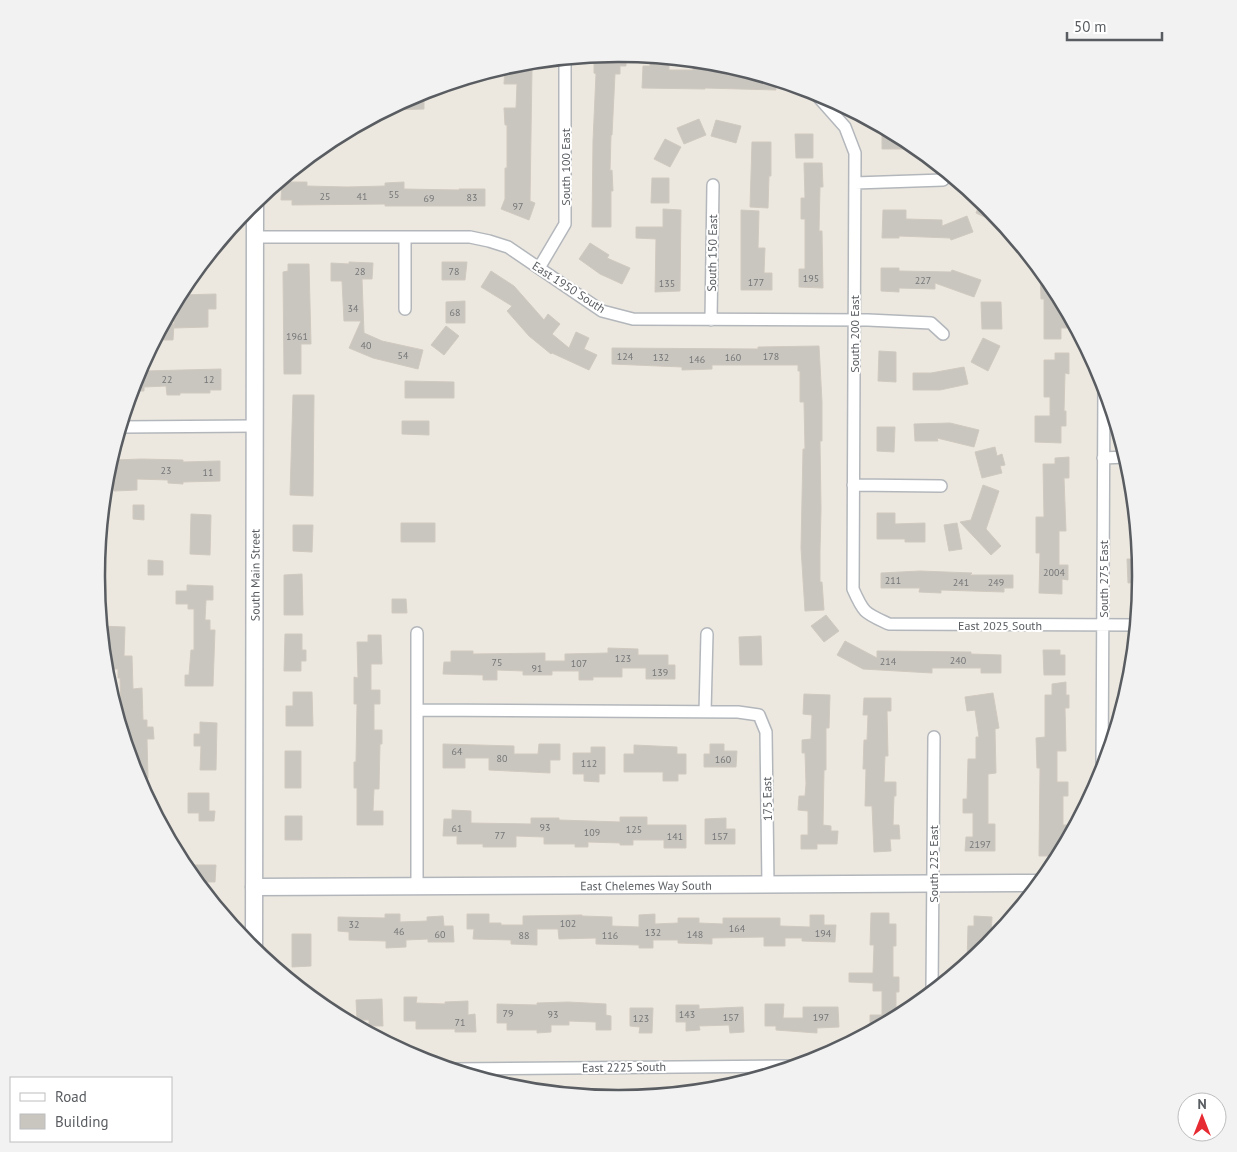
<svg xmlns="http://www.w3.org/2000/svg" width="1237" height="1152" font-family="'PT Sans',sans-serif">
<style>
.building{fill:#c9c5bf;stroke:#d0c9bf}
.lines{fill:none;stroke-linecap:round;stroke-linejoin:round}
.street-casing{stroke:#b3b7bb;stroke-width:14}
.secondary-casing{stroke:#b2b6bb;stroke-width:19}
.street{stroke:#fff;stroke-width:11}
.secondary{stroke:#fff;stroke-width:16}
.labels{text-anchor:middle;dominant-baseline:central;stroke-width:4;stroke-linejoin:round;paint-order:stroke}
.number-label{font-size:10px;fill:#757778}
.street-label{font-size:12px;fill:#595d61;stroke:#fff}
.rim{fill:none;stroke:#595d61;stroke-width:2.5}
</style>
<rect width="100%" height="100%" fill="#ece8e0"/>
<path class="building" d="M619,54H626V66H620V74H615L612,135H611L610,171L612,170L613,191H611V227H592L593,141L596,74L594,73V60L598,61V56Z
M650,62L669,63V70H693L694,65H705V70H727V66L776,81V90L705,88V89L642,88L643,66H650Z
M505,68H532L530,201L535,203L529,220L501,209L505,199V168H507V125H505L504,108H516L517,84H504Z
M424,92V109L389,110L419,93Z
M699,119L706,135L684,144L677,128Z
M716,120L741,126L736,143L711,136Z
M882,128L905,140V149H882Z
M795,134H813V158H796Z
M665,139L681,147L670,167L654,159Z
M752,142H771V176H769L768,208L750,207Z
M804,163H822L823,187H820L819,231H822L823,288L799,287V269H805V219H801V198H805Z
M652,178H669V203H651Z
M282,182H307V186L347,187L385,186V183L404,182V189L459,190V189H485V206H385V204L292,205V200H281Z
M981,201L988,207L1004,226L976,213Z
M663,209L681,210L680,291L655,292L656,239L636,238V227H663Z
M741,210L759,211L758,248H765L764,273H772V290H741Z
M883,210H906V219L942,220V226L967,216L973,232L951,240L950,238L899,236V238H882Z
M590,243L609,255L607,258L630,268L622,284L600,274L579,259Z
M349,262L373,263L372,279H362L364,333L382,341L423,350L418,369L373,358L349,348L361,321H344L342,281H331V263L349,264Z
M442,262H467L465,280H442Z
M288,264H309L311,344H301V374H284L283,272L288,271Z
M881,268H899V271L951,272L952,270L981,280L974,297L935,283V289L899,288V292L881,291Z
M491,271L514,286L544,320L548,314L560,324L552,334L569,348L576,332L589,338L584,349L597,355L589,370L552,353L551,354L529,336L507,311L512,306L481,287Z
M1040,271L1053,286L1067,312V328H1061V339H1044V299H1041Z
M216,294V309H208V327L174,328V305L180,295Z
M465,301V323H446V302Z
M981,302H1001L1002,329H982Z
M164,324H174L173,340H155Z
M446,326L459,336L444,355L431,345Z
M983,338L1000,346L988,371L971,362Z
M819,346L822,402V441H820L821,509L820,551V582H822L824,610L805,611L801,548L803,449H805L804,402H800V371H798V365H712V369L682,370V367L612,364V348L758,349V347Z
M879,351L896,352V382L878,381Z
M1055,353H1069V374L1065,373L1064,411H1066V426H1061V443L1035,442V416H1050V397H1044V360H1055Z
M144,362V371L221,369V390H210V393H180V395H167L166,386L144,387V391H131L136,376Z
M964,367L968,384L940,390H913V373H931Z
M405,381L454,382V398H405Z
M293,395H314L313,496L290,495Z
M402,421H429V435L402,434Z
M950,423L979,430L974,447L937,438L938,441H915L914,424Z
M877,427H895L894,452L877,451Z
M995,447L997,456L1002,454L1005,465L1000,466L1002,473L982,478L975,452Z
M1069,457V478H1064L1066,531H1059V565H1068V580L1062,579V594L1039,593L1040,553H1036V517H1044L1043,464H1055V458Z
M142,459L183,460V462L220,461V481L183,482V484L168,483V480L137,479V490L114,491L113,460Z
M983,485L999,491L986,529L1001,546L991,555L960,522L971,520Z
M133,505H144V520L133,519Z
M877,513H895V524L925,523V542H905V539H877Z
M191,514L211,515L210,555L190,554Z
M401,523H435V542H401Z
M957,523L962,549L949,551L944,525Z
M293,525H313L312,552L293,551Z
M1127,559H1139L1140,582L1128,583Z
M148,560L163,561V575H148Z
M920,571L972,573L970,575H1013V588H1004V592L941,590V593L919,592L920,588H881V573Z
M302,574L303,615H284V575Z
M187,585L213,586V600H206L205,620H210V630H215L213,686H185V675H189L191,650H194V609H188V604H176V591H187Z
M392,599H406L407,613H392Z
M826,615L839,631L824,642L811,626Z
M101,626L125,627L124,656H132L133,689L142,688L143,720H147V727H153L154,739H147L148,778H137L136,776L128,751V735L123,734V713H121L120,678H118V669H110L109,646H103Z
M285,634H302V650H306V661H301V671H284Z
M368,635H381L382,664H371V690H380V704H374V730H382V744H380L379,789H374L373,811H383V825H357V788H354V762H356L357,704H354V677L358,678L357,642H368Z
M761,636L762,665H740L739,637Z
M845,641L877,658V651L971,652V654L1001,655V673H981V668H932V673L863,669L837,655Z
M608,648L638,649V655H668V665H675V679H646V668H622V677H593V680H579V671H552V675H523V671L497,670V680H483V675L443,674L444,662H451V651H473V654L545,653V661H565V654L608,653Z
M1043,650H1060V655H1065V675H1044Z
M1066,682V695H1069V708H1065L1066,751H1057V782H1068V796H1063V825H1068V837L1067,839L1059,840L1058,856H1039L1040,768H1037L1036,738L1045,737V695H1052V684Z
M293,692H312L313,726H286V706H293Z
M993,693L999,728L995,729L996,773L988,774V824H995V851H965L966,837H973V813H963V799H967L968,759H976V737H979L975,710L967,711L965,697Z
M804,694L830,695L829,728H826V770H824L823,825L831,826V831H838L837,844H817V849H801V835H808V811L798,810L799,796H805L806,784L805,753H802V740L811,739L812,715L803,714Z
M864,698H891V711H887L888,756H885L884,782H896V796H894L893,825H899L900,839H890L891,851L874,852L872,806H865L866,769H863L864,740H867L868,715H863Z
M200,722L217,723L216,770H200L201,746H194V734H200Z
M443,744L514,746V754H538L539,744H560V760H550V773L489,770V758H465V768H443Z
M710,744H724V751H737L736,767H704V754H710Z
M634,745L677,747V754H686V774H678V781H663V772H624V754H634Z
M591,747H605V774H599V782L584,781V774H573V753H591Z
M285,751H301V788H285Z
M188,793H209V811H215L214,821H199V813H188Z
M452,810L471,811V823L531,824V818H559V820L620,822V817H647V825H686V848H664V840H633V845H620V843L588,842V847H575V844H544V837L516,836V847H483V844H457V836H443L444,819H452Z
M285,816H302V840H285Z
M726,818V829H735V844H705V819Z
M183,865H216L215,882H205V892Z
M871,913H889V924H896V946H893V977H899V992H896V1015H900L870,1031V1015H882V991H873V983L849,982V973H873L874,945H870Z
M385,914H400V922L427,921V917L443,916L444,926H453L454,942H428V939L406,940V947L386,948V941L349,940V932L338,931V917L385,918Z
M467,914H489V923H501V925H523V916L582,915V916L612,917V926L639,927V915L655,914V924L678,923V918H699V923L723,924V918H780V926L810,927V915H824V925H836L835,942L802,941V938H785V946H764V937L712,938V944L678,943V940H653V948H639V945L596,944V938L559,939L558,929H537V945L511,944V940L473,939L474,929H467Z
M974,916L992,917L991,937H982V950L967,963L968,926H974Z
M292,934H311V966L292,967Z
M404,997H417L416,1003L445,1004V1002L468,1001V1015L475,1014L476,1032H455V1029H416V1021H404Z
M382,999L383,1026H369V1020H357L356,1000Z
M568,1002L606,1004V1015L611,1016V1030H596V1022L569,1021V1025H551V1032L537,1033V1030H507V1023H497V1004L537,1005V1003Z
M765,1004H784L783,1018H803V1007H838L839,1027L817,1028V1033L776,1030V1026H765Z
M676,1005H699V1009L743,1007L744,1032L730,1033L729,1025L699,1026L700,1030L686,1031V1022H676Z
M630,1008H653L652,1033H639L640,1027L630,1026Z"/>
<g class="lines">
<defs>
<path id="street" d="M814,92L845,127L855,153L853,589C864,614 865,613 889,624L1136,625
M855,183L943,180
M255,237H470L489,241L508,247L602,311L633,319L868,320L931,323L943,334
M405,237V309
M539,268L565,224V59
M711,320L713,185
M121,427L255,426
M1103,458L1126,457
M853,485L941,486
M417,633V886
M418,710L738,712L759,715L766,732L768,885
M705,712L707,634
M1102,774L1104,385
M932,991L934,737
M454,1069L795,1066"/>
<g id="secondary">
<path id="s1" d="M254,887L1039,883"/>
<path id="s2" d="M254,949L255,202"/>
</g>
</defs>
<use href="#street" class="street-casing"/>
<use href="#secondary" class="secondary-casing"/>
<use href="#street" class="street"/>
<use href="#secondary" class="secondary"/>
</g>
<g class="labels">
<g class="number-label">
<text x="394" y="194">55</text>
<text x="325" y="196">25</text>
<text x="362" y="196">41</text>
<text x="472" y="197">83</text>
<text x="429" y="198">69</text>
<text x="518" y="206">97</text>
<text x="360" y="271">28</text>
<text x="454" y="271">78</text>
<text x="811" y="278">195</text>
<text x="923" y="280">227</text>
<text x="756" y="282">177</text>
<text x="667" y="283">135</text>
<text x="353" y="308">34</text>
<text x="455" y="312">68</text>
<text x="297" y="336">1961</text>
<text x="366" y="345">40</text>
<text x="403" y="355">54</text>
<text x="625" y="356">124</text>
<text x="771" y="356">178</text>
<text x="661" y="357">132</text>
<text x="733" y="357">160</text>
<text x="697" y="359">146</text>
<text x="167" y="379">22</text>
<text x="209" y="379">12</text>
<text x="166" y="470">23</text>
<text x="208" y="472">11</text>
<text x="1054" y="572">2004</text>
<text x="893" y="580">211</text>
<text x="961" y="582">241</text>
<text x="996" y="582">249</text>
<text x="623" y="658">123</text>
<text x="958" y="660">240</text>
<text x="888" y="661">214</text>
<text x="497" y="662">75</text>
<text x="579" y="663">107</text>
<text x="537" y="668">91</text>
<text x="660" y="672">139</text>
<text x="457" y="751">64</text>
<text x="502" y="758">80</text>
<text x="723" y="759">160</text>
<text x="589" y="763">112</text>
<text x="545" y="827">93</text>
<text x="457" y="828">61</text>
<text x="634" y="829">125</text>
<text x="592" y="832">109</text>
<text x="500" y="835">77</text>
<text x="675" y="836">141</text>
<text x="720" y="836">157</text>
<text x="980" y="844">2197</text>
<text x="568" y="923">102</text>
<text x="354" y="924">32</text>
<text x="737" y="928">164</text>
<text x="399" y="931">46</text>
<text x="653" y="932">132</text>
<text x="823" y="933">194</text>
<text x="440" y="934">60</text>
<text x="695" y="934">148</text>
<text x="524" y="935">88</text>
<text x="610" y="935">116</text>
<text x="508" y="1013">79</text>
<text x="553" y="1014">93</text>
<text x="687" y="1014">143</text>
<text x="731" y="1017">157</text>
<text x="821" y="1017">197</text>
<text x="641" y="1018">123</text>
<text x="460" y="1022">71</text>
</g>
<g class="street-label">
<text transform="translate(565 167) rotate(-90)">South 100 East</text>
<text transform="translate(712 253) rotate(-89)">South 150 East</text>
<text transform="translate(569 287) rotate(33)">East 1950 South</text>
<text transform="translate(854 334) rotate(-90)">South 200 East</text>
<text stroke="none"><textPath href="#s2" startOffset="374">South Main Street</textPath></text>
<text transform="translate(1103 579) rotate(-90)">South 275 East</text>
<text x="1000" y="625">East 2025 South</text>
<text transform="translate(767 799) rotate(-91)">175 East</text>
<text transform="translate(933 864) rotate(-90)">South 225 East</text>
<text stroke="none"><textPath href="#s1" startOffset="392">East Chelemes Way South</textPath></text>
<text transform="translate(624 1067) rotate(-1)">East 2225 South</text>
</g>
</g>
<path d="M0 0H1237V1152H0ZM618 62H619A513 513 0 0 1 1132 575V577A513 513 0 0 1 619 1090H618A513 513 0 0 1 105 577V575A513 513 0 0 1 618 62Z" fill="#f2f2f2" fill-rule="evenodd"/>
<path class="rim" d="M618 62H619A513 513 0 0 1 1132 575V577A513 513 0 0 1 619 1090H618A513 513 0 0 1 105 577V575A513 513 0 0 1 618 62Z"/>
<rect x="10" y="1077" width="162" height="65" fill="#ffffff" stroke="#bdbec0"/>
<rect x="20" y="1093" width="25" height="8" fill="#ffffff" stroke="#bdbec0"/>
<text x="55" y="1102" font-size="15" fill="#595d61">Road</text>
<rect x="20" y="1114" width="25" height="15" fill="#c9c5bf" stroke="#bdbec0"/>
<text x="55" y="1127" font-size="15" fill="#595d61">Building</text>
<g transform="translate(1202 1117)"><circle r="24" fill="#ffffff" stroke="#bdbec0"/>
<path d="M0-4L9 19L0 12L-9 19Z" fill="#e72b32"/>
<text y="-8" font-size="14" font-weight="bold" text-anchor="middle" fill="#595d61">N</text>
</g>
<path d="M1067 32v8h95v-8" fill="none" stroke="#595d61" stroke-width="2.5"/>
<text x="1074" y="32" font-size="15" fill="#595d61" stroke="#ffffff" stroke-width="4" paint-order="stroke">50 m</text>
</svg>
